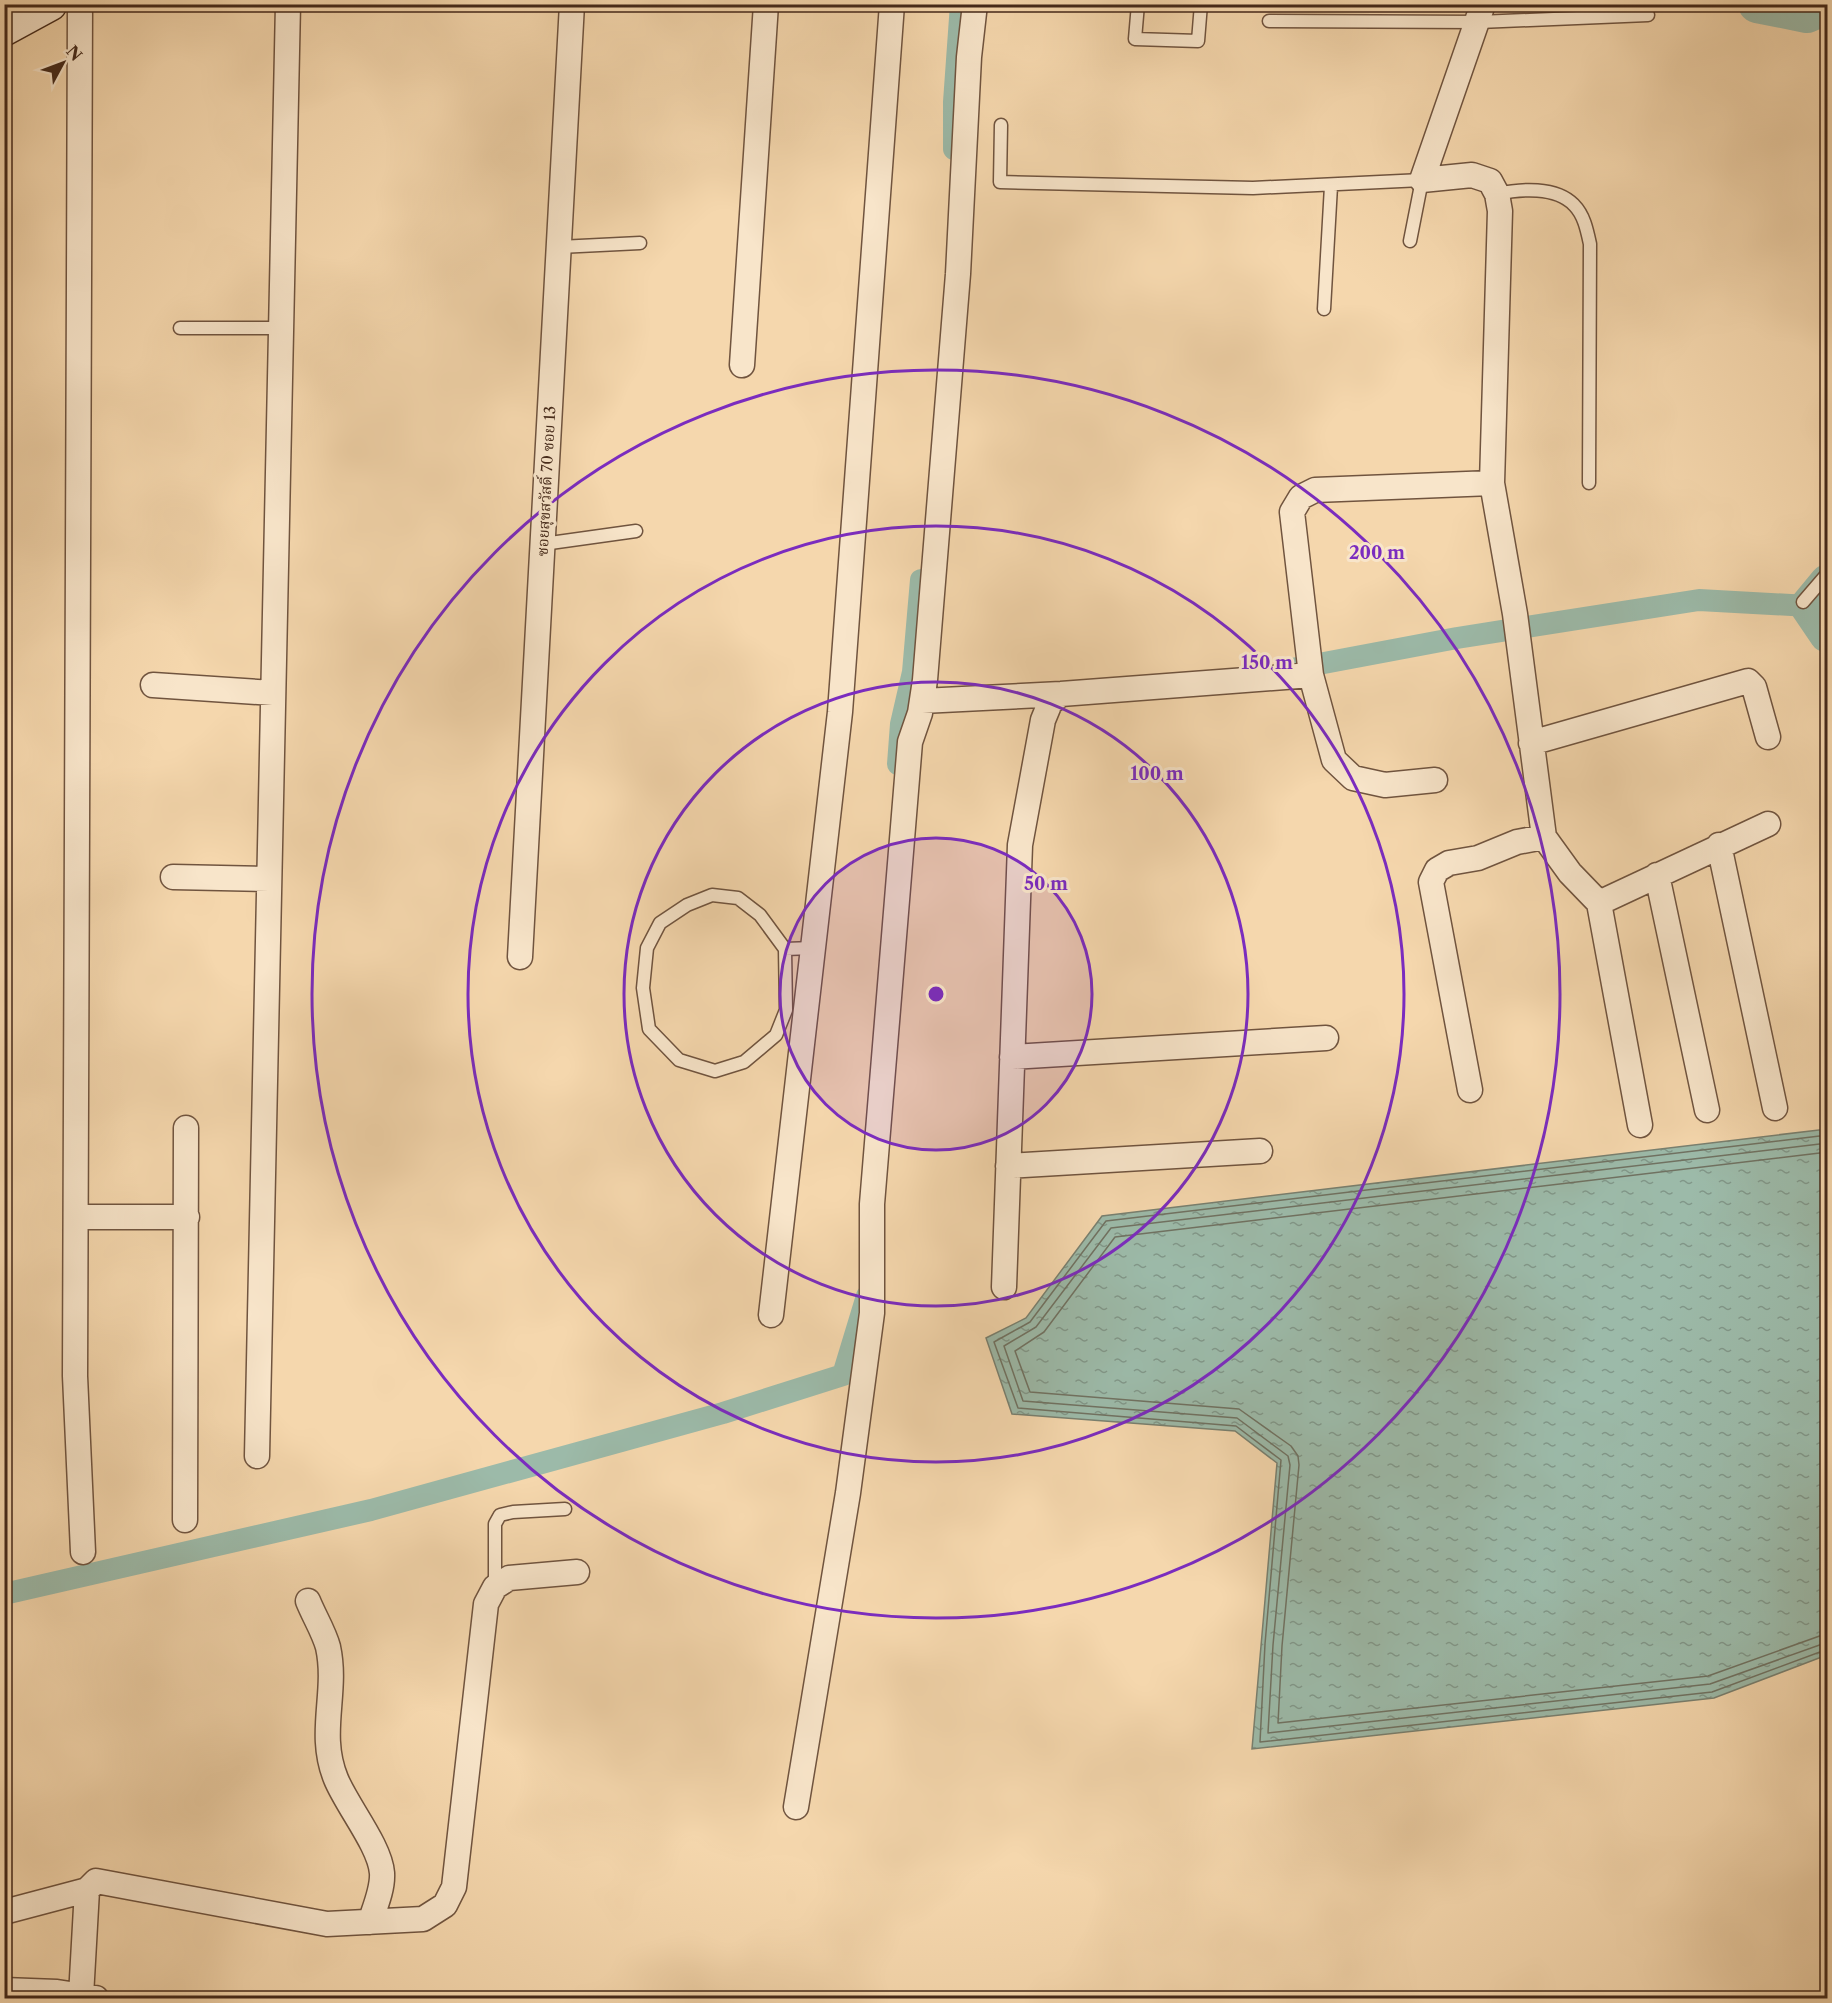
<svg xmlns="http://www.w3.org/2000/svg" width="1832" height="2003" font-family="'Libre Caslon Text','Noto Serif Thai',serif">
<style>
.water{fill:url(#water-ripples);stroke:#798070;stroke-width:1.5}
.lines{fill:none;stroke-linecap:round;stroke-linejoin:round}
.shore{stroke:#707262;stroke-width:1.5}
.canal{stroke:#9cbaa9;stroke-width:22}
.river{stroke:#9cbaa9;stroke-width:38}
.lane-casing{stroke:#70543f;stroke-width:15}
.street-casing{stroke:#70543f;stroke-width:27}
.secondary-casing{stroke:#44291a;stroke-width:36}
.lane{stroke:#f8e5ca;stroke-width:12}
.street{stroke:#f8e5ca;stroke-width:24}
.secondary{stroke:#f8e5ca;stroke-width:33}
.ring{fill:none;stroke:#7b2cbf;stroke-width:3}
.labels{text-anchor:middle;dominant-baseline:central;stroke-width:6;stroke-linejoin:round;paint-order:stroke}
.street-label{font-size:15px;fill:#44291a;stroke:#f8e5ca}
.centre{fill:#7b2cbf;stroke:#f8e5ca;stroke-width:3}
.ring-label{font-size:18px;text-anchor:middle;font-weight:bold;fill:#7b2cbf;stroke:#f8e5ca;stroke-width:6;stroke-linejoin:round;paint-order:stroke}
</style>
<defs>
<pattern id="water-ripples" width="26" height="14" patternUnits="userSpaceOnUse" patternTransform="scale(1.5)"><rect width="26" height="14" fill="#9cbaa9"/><path d="M2 4q2-2 4 0t4 0M15 11q2-2 4 0t4 0" fill="none" stroke="#819789"/></pattern>
</defs>
<rect width="100%" height="100%" fill="#f5d7ad"/>
<filter id="stains"><feTurbulence type="fractalNoise" baseFrequency=".00333" numOctaves="4"/><feColorMatrix values="0 0 0 0 .2 0 0 0 0 .09 0 0 0 0 .02 0 0 0 .5 -.17"/></filter>
<radialGradient id="worn" r=".72"><stop offset=".6" stop-color="#630" stop-opacity="0"/><stop offset="1" stop-color="#630" stop-opacity=".3"/></radialGradient>
<path class="water" d="M1827,1129V1655L1714,1698L1252,1749L1277,1463L1235,1431L1012,1414L986,1338L1026,1318L1102,1216Z"/>
<g class="lines">
<path class="shore" d="M1828,1135L1106,1221L1030,1322L994,1342L1018,1408L1236,1426L1281,1460L1265,1644L1260,1742L1712,1692L1828,1649
M1828,1143L1111,1228L1036,1327L1004,1346L1023,1401L1237,1418L1288,1456L1290,1465L1273,1645L1268,1733L1710,1684L1828,1642
M1828,1152L1115,1237L1044,1332L1015,1351L1030,1392L1239,1409L1291,1446L1298,1456L1299,1465L1282,1646L1278,1723L1708,1676L1828,1633"/>
<path class="canal" d="M954,149V102L961,4
M1292,669L1457,638L1699,600L1809,606
M898,764L901,724L913,672L921,580
M4,1594L371,1510L723,1413L843,1375L867,1296"/>
<path class="river" d="M1757,4L1807,14L1828,5
M1828,583L1809,606L1828,634"/>
<defs>
<path id="lane" d="M1138,4L1135,39L1198,41L1201,4
M1269,21L1479,22L1648,15
M1001,125L1000,182L1253,188L1422,180L1410,241
M1497,194C1520,189 1556,186 1574,205C1584,215 1587,230 1590,244L1589,483
M559,247L640,243
M1324,309L1331,186
M180,328H281
M543,544L636,531
M1803,602L1828,573
M785,949L760,915L738,898L712,895L687,905L660,923L647,948L643,988L649,1029L679,1060L715,1071L744,1062L776,1035L786,1010L785,949L813,948
M495,1587V1524L500,1515L513,1512L565,1509"/>
<path id="street" d="M80,4L75,1376L83,1552
M1483,4L1422,180L1472,175L1490,181L1497,194L1500,211L1492,483L1515,614L1544,837L1570,873L1599,903L1640,1125
M742,365L766,4
M153,685L273,693
M922,701L1061,694L1311,675
M1531,743L1748,681L1754,687L1768,737
M1435,780L1385,785L1353,778L1334,760L1311,675L1292,512L1301,497L1315,490L1492,483
M1719,845L1775,1108
M1657,875L1707,1110
M173,877L269,879
M1599,903L1768,824
M520,957L572,4
M1012,1057L1326,1038
M1470,1090L1431,882L1437,870L1449,863L1478,858L1517,842L1544,837
M1008,1166L1260,1151
M76,1217H187
M1004,1287L1020,845L1043,720L1050,703L1061,694
M771,1315L840,712L892,4
M257,1456L288,4
M185,1520L186,1128
M308,1601C314,1616 324,1632 328,1647C338,1693 317,1733 336,1779C347,1806 380,1846 382,1873C383,1889 375,1907 370,1922
M796,1807L848,1493L872,1313V1204L910,742L920,713L925,680L958,274L969,57L975,4
M4,1912L87,1890
M4,1990L57,1992L96,1998
M81,1996L87,1890L96,1881L327,1924L423,1919L445,1905L454,1887L486,1604L495,1587L509,1578L577,1572"/>
<path id="secondary" d="M4,29L50,4"/>
</defs>
<use href="#lane" class="lane-casing"/>
<use href="#street" class="street-casing"/>
<use href="#secondary" class="secondary-casing"/>
<use href="#lane" class="lane"/>
<use href="#street" class="street"/>
<use href="#secondary" class="secondary"/>
</g>
<circle cx="936" cy="994" r="156" fill="#7b2cbf" fill-opacity=".12"/>
<g class="ring">
<circle cx="936" cy="994" r="156"/>
<circle cx="936" cy="994" r="312"/>
<circle cx="936" cy="994" r="468"/>
<circle cx="936" cy="994" r="624"/>
</g>
<g class="labels">
<g class="street-label">
<text transform="translate(546 481) rotate(-87)">ซอยสุขสวัสดิ์ 70 ซอย 13</text>
</g>
</g>
<circle cx="936" cy="994" r="9" class="centre"/>
<g class="ring-label">
<text x="1377" y="559">200 m</text>
<text x="1267" y="669">150 m</text>
<text x="1157" y="780">100 m</text>
<text x="1046" y="890">50 m</text>
</g>
<rect width="1832" height="2003" fill="none" stroke="#f5d7ad" stroke-width="24"/>
<rect x="6" y="6" width="1820" height="1991" fill="none" stroke="#44291a" stroke-width="3"/>
<rect x="12" y="12" width="1808" height="1979" fill="none" stroke="#44291a" stroke-width="1.5"/>
<g transform="translate(63 63) rotate(49)" stroke="#f8e5ca" stroke-width="4.5" paint-order="stroke">
<path d="M0-4.5L10 22L0 15L-10 22Z" fill="#44291a"/>
<text y="-9" font-size="16" font-weight="bold" text-anchor="middle" fill="#44291a">N</text>
</g>
<rect width="100%" height="100%" filter="url(#stains)"/>
<rect width="100%" height="100%" fill="url(#worn)"/>
</svg>
